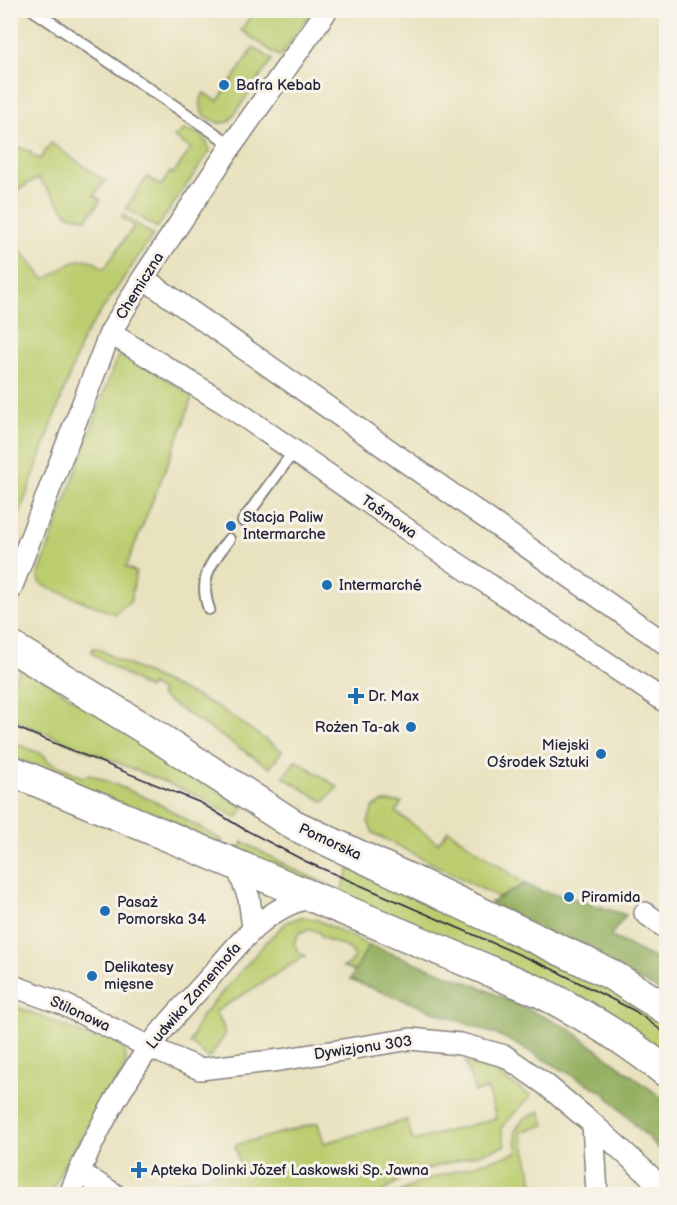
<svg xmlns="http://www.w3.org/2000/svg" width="677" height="1205" font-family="'Balsamiq Sans',sans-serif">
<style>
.green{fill:#bccd70;stroke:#6f7856;stroke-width:1.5}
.forest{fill:#95b062;stroke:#5c694e;stroke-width:1.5}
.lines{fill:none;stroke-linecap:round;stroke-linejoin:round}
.lane-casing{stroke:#86827d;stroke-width:14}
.street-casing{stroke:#86827d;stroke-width:24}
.secondary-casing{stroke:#86827d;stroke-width:33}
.lane{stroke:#fff;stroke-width:10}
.street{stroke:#fff;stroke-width:21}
.secondary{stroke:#fff;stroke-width:30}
.tram{stroke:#22223b;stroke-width:1.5}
.poi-dot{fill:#1f6fb2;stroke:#f7f3e8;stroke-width:2}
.labels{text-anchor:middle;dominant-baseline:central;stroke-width:6;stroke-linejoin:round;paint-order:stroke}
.poi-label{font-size:15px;fill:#22223b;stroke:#f7f3e8;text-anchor:start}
.street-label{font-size:15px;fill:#22223b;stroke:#f7f3e8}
</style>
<rect width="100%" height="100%" fill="#f7f3e8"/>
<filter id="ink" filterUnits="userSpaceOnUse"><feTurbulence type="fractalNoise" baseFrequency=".0167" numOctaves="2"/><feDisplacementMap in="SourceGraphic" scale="12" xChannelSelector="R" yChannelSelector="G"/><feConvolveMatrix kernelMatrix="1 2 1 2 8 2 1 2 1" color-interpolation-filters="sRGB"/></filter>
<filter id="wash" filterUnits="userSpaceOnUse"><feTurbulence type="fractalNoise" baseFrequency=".008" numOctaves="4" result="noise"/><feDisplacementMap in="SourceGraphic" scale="24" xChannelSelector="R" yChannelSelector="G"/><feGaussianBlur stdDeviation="1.35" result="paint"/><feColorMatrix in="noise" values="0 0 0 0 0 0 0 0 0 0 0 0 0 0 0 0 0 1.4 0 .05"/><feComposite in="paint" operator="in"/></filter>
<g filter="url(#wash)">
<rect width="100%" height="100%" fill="#e9e2bf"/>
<path class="green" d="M254,11V10L312,11L280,57L241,30Z
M254,47L272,60L229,122L219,123L203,115C200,107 199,100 204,93L218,101Z
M184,130C198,131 207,137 210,151L157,228L126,208L147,177L161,186L170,172L173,174L191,149L174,137Z
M51,143L105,181L94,195L101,200L87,219L69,215L38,178L11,194V144L31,152V155L40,159Z
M123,214L153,235L83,338L11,538V238L44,279C59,275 73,254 92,261C96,262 100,267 104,269L134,226L121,217Z
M121,355H130L192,396L184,423L126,567L136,572L131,600L115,614L42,585L38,577L115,362Z
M93,648H98L114,658L218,707L282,751L270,768L160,696L162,692L151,685L148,689L93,654L92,651Z
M22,666L244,807L237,818L196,795L11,719V685Z
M11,741L44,755L48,761L83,777L90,774L154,801L223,841L221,847L11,756Z
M296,760L338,787L324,802L283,777Z
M383,802H402L396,812L438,843L448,830L525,884L499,898L373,833L368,822L373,807Z
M243,842L291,868L341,891L350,868L617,992L666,1024V1057L238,853Z
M301,917L315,919L369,945L355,971L343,967L350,964L354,956L350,949L321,937L319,932L309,929L299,933L294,943L298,952L305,956L215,1012L223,1025L225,1035L209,1058L190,1043L200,1018L268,940L287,922Z
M10,1004L95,1039V1032C116,1041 129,1041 125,1068L63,1166L52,1194H11Z
M465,1062L492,1071L531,1096L501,1128L505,1146L404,1176L381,1194H149L148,1191L240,1166L235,1145L318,1123L324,1143L407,1120L413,1141L496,1118L488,1089L475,1092Z
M540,1111L545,1125L521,1132L536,1194H397L422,1181L518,1152L515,1131L523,1119Z"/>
<path class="forest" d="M525,884L541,891L569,897L626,915L610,936L666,964V994L490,903Z
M369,945L480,987L568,1028L666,1101V1156L603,1092L505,1038L350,980Z"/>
</g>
<g filter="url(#ink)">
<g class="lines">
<defs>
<path id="lane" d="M33,10L232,145
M243,521L294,451
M209,609C198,578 211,563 229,539"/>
<path id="street" d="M143,278L666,644
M110,333L226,404L434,548L666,702
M10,591L110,333L143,278L232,145L327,10
M236,864L249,898L253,927
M645,913L666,928
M10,985L63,1004L149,1047L200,1069L280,1060L411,1039L460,1044L505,1056L545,1084L593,1124L649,1175L663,1194
M593,1124L597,1194
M79,1172L114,1194
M70,1194C90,1144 117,1093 148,1049C166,1023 190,1000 211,976C240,942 267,905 314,897"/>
<path id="secondary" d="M10,646L150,732L294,825L577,958L610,974L666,1009
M10,770L540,992C585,1015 627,1040 666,1072"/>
</defs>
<use href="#lane" class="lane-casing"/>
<use href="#street" class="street-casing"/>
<use href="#secondary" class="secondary-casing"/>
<use href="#lane" class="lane"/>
<use href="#street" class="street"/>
<use href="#secondary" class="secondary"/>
<path class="tram" d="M10,725L201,803L242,828L307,862L550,968L635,1011L666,1034"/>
</g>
</g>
<g class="poi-dot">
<circle cx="224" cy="85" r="6"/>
<circle cx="231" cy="526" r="6"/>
<circle cx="327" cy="585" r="6"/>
<path d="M353 687h6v6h6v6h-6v6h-6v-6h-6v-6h6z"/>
<circle cx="411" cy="727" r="6"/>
<circle cx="601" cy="754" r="6"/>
<circle cx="569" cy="897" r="6"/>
<circle cx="105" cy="911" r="6"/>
<circle cx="92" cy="976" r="6"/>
<path d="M136 1161h6v6h6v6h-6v6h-6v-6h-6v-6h6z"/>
</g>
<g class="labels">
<g class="poi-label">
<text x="236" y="85">Bafra Kebab</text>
<text x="243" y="517">Stacja Paliw<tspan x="243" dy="17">Intermarche</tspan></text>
<text x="339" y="585">Intermarché</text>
<text x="368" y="696">Dr. Max</text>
<text x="399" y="727" text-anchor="end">Rożen Ta-ak</text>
<text x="589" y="745" text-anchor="end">Miejski<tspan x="589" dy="17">Ośrodek Sztuki</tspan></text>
<text x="581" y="897">Piramida</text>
<text x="117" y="902">Pasaż<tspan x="117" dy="17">Pomorska 34</tspan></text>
<text x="104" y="967">Delikatesy<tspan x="104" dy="17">mięsne</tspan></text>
<text x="151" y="1170">Apteka Dolinki Józef Laskowski Sp. Jawna</text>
</g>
<g class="street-label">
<text transform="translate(140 286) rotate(-58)">Chemiczna</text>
<text transform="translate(389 517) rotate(35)">Taśmowa</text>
<text transform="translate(330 842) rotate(25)">Pomorska</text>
<text transform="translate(194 996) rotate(-49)">Ludwika Zamenhofa</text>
<text transform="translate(80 1014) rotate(25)">Stilonowa</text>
<text transform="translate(363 1048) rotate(-8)">Dywizjonu 303</text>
</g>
</g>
<rect width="677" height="1205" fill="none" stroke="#f7f3e8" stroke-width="36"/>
</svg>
